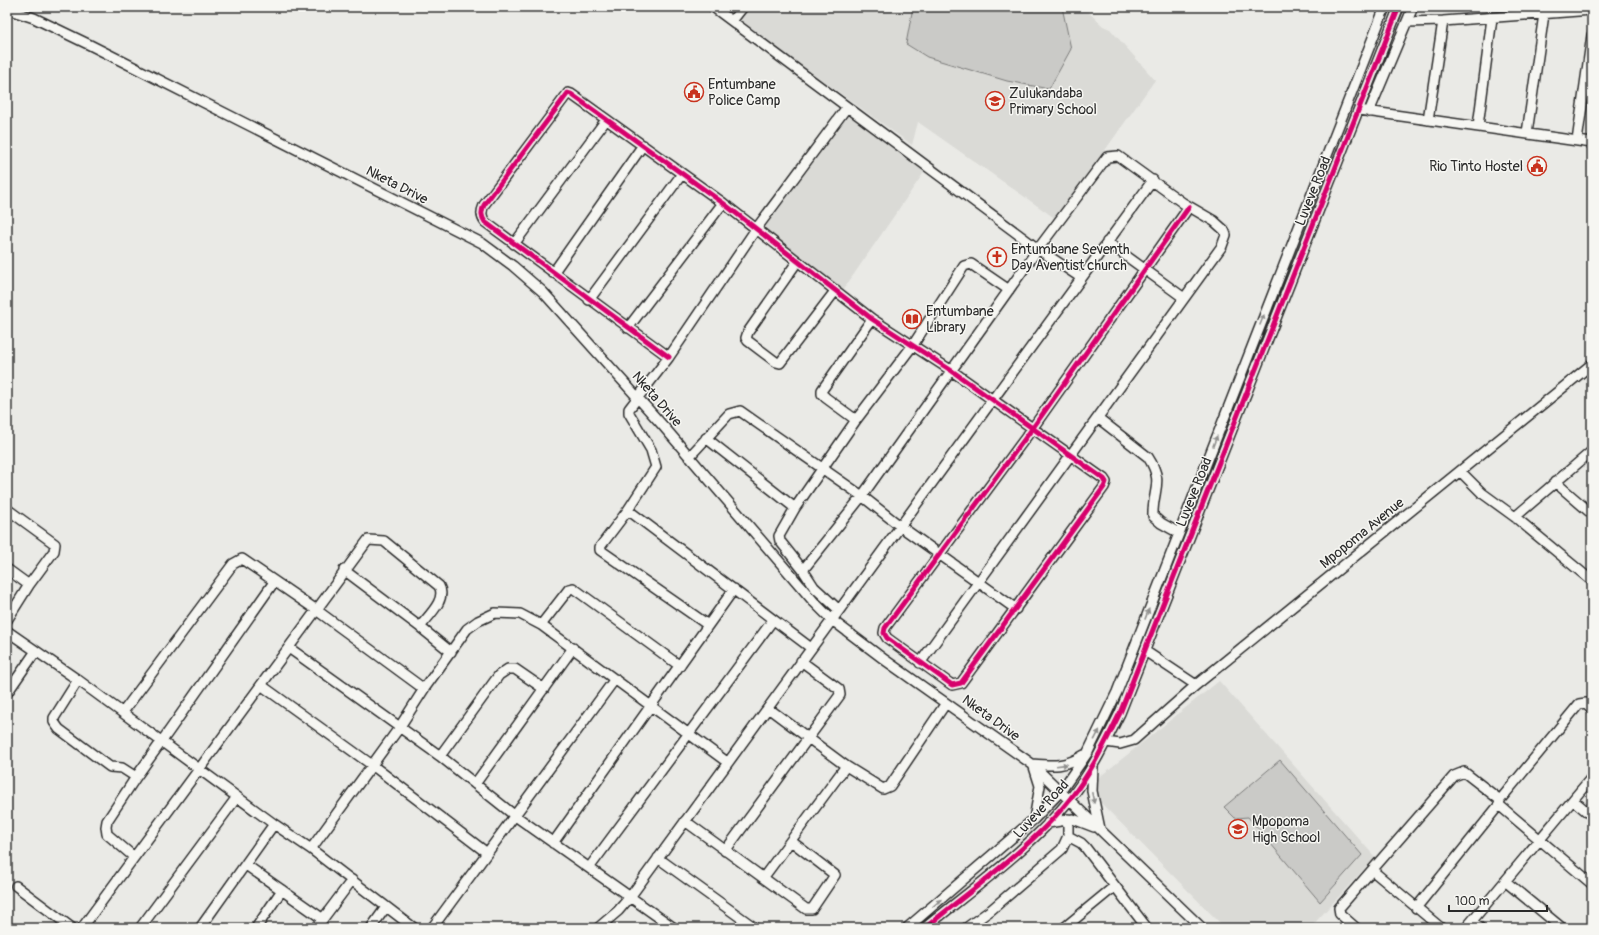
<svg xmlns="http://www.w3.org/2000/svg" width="1599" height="935" font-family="Pangolin,sans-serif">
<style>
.built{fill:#dadad6}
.green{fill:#cacac7;stroke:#7a7a79}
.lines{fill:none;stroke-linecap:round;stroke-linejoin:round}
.minor-casing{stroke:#2b2b2b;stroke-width:12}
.minor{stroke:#f6f6f2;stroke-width:9}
.cycleway-casing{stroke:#f6f6f2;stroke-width:8}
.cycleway{stroke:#d6006c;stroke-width:5}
.oneway{fill:#90908e}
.labels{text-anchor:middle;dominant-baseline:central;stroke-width:3;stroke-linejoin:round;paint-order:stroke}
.poi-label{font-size:14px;fill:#2b2b2b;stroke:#f6f6f2;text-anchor:start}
.street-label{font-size:14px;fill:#2b2b2b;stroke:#f6f6f2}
</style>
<rect width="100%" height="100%" fill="#eaeae6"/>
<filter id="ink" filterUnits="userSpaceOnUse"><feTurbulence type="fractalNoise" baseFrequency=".025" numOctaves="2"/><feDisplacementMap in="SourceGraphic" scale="8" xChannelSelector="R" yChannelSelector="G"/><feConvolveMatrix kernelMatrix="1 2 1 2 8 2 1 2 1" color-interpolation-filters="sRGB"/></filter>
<g filter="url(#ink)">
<path class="built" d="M750,7H1083L1103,26L1110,29L1155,80L1056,219L918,122L912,145L740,21Z
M848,109L927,168L841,293L758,229Z
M1219,681L1375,857L1310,928H1225L1098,800L1097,779Z"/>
<path class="green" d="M913,7H1062L1071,49L1049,89L1007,81L927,57L906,44Z
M1280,760L1362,855L1320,902L1248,817L1235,818L1224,807Z"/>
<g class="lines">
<defs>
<path id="minor" d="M713,7L1038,249L1080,277
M7,9L34,18L90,45L482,243L513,266L543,292L664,427L814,602L832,620L885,660L1032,764L1202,928
M732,21L743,7
M1407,22L1443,21L1592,10
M1359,110L1592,143
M1369,112L1413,7
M1428,120L1443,21
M1478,126L1492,18
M1527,133L1544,14
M1577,141L1592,35
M1107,242L1184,298
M514,244L606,120
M797,262L748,332L746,338L748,341L776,362L780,363L836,290
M553,273L643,145
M589,300L682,174
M628,328L723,203
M669,357L485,222C481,216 481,212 484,205L568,93L571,94L723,203L872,319L952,371L1104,479L1106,482L1104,487L961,683L952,685L887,638L884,633L885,628L1032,429L1189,207
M1098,418L1148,457C1165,483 1152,490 1153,516L1161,523L1179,533
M856,420L826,398L822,394V390L872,319
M706,438L795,508
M689,457L729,414L740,411L862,496L900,526L1016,609
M1460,471L1482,493L1515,517L1592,581
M1555,482L1592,514
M7,509L55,544L54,551L29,585L7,620
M628,510L811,648
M1515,517L1592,451
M7,569L29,585
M344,570L420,627L451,652
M803,570L862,496L1038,249L1107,157L1118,156L1183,203L1214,221L1224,230L1226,235L1222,246L920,663
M839,610L814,587L803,570L780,541L779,536L795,508L856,420L913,345L964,266L971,264L1009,290
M541,625L569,589L573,588L680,666
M708,625L600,550V547L628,510L656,467L651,450L629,413V409L669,357L756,229L847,107
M7,631L78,680L274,824L311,849L414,928
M289,648L440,756L514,815L674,928
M1145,651L1196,685L1592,364
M78,680L54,718V722L59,729L110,767L122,768L136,777
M261,685L372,765L487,853
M7,693L36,651
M768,708L846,766L883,789L890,786L946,703
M123,712L233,564L242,559L315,609L424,689
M1106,742L1120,744L1134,740L1196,685
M440,756L499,675L508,669H515L544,689
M1032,764C1054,766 1065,767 1084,755
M1034,767L1040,786L1034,819
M1093,767L1092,791L1100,829
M475,784L573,648
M1573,800L1592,816
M1499,805L1592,884
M685,821L806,909H812L835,875L791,841
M1048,823L1073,819L1094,827
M1068,836L1081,843L1085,847L1147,928
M553,843L734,589
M311,849L399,728L424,689L467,629L478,621L495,613L520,614L541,625L727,762
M725,851L840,695L839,689L801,661
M134,857L107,834L106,827L107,821L136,777L162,741L274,582
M658,858L755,928
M246,865L323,919
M589,868L773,620
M1373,871L1441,928
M763,878L846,766
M1505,881L1562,928
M16,886L72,928
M1416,908L1499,805L1500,800
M1472,921L1480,928
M82,928L368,540L384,541L439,586C447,600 428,616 420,627
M140,928L237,797
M200,928L274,824
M256,928L282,890
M316,928L352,880
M371,928L386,907
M432,928L615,679
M598,928L618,911L630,897L1153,180
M907,928L1034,819L1061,791L1088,752L1117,692L1385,7
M925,928C971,890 1033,846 1070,799C1091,773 1105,743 1120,713L1399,7
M966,928L991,910L1062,849L1068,836V819
M1064,928L1115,886
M1356,928L1340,914L1339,908L1454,776L1464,772L1500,800L1579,704L1586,703L1592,709
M1466,928L1592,777"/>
</defs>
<use href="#minor" class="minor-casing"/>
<use href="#minor" class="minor"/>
<defs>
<path id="cycleway" d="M669,357L485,222C481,216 481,212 484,205L568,93L571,94L723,203L872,319L952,371L1104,479L1106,482L1104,487L961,683L952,685L887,638L884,633L885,628L1032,429L1189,207
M925,928C971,890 1033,846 1070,799C1091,773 1105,743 1120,713L1399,7"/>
</defs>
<use href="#cycleway" class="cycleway-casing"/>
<use href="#cycleway" class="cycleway"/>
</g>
<defs><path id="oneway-solid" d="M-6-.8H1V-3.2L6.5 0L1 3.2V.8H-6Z"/></defs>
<g class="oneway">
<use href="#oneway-solid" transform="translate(1262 320) rotate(-68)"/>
<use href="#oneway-solid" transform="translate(1215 441) rotate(-69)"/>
<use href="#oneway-solid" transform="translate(1147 614) rotate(-69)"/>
<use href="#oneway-solid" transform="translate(1097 735) rotate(-62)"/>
<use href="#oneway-solid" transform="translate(1062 765) rotate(-7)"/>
<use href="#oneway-solid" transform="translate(1093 798) rotate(78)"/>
<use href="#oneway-solid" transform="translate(937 903) rotate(-41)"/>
</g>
</g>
<defs>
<symbol id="civic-ring" viewBox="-11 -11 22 22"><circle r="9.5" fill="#f6f6f2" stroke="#c8321e" stroke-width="1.5"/><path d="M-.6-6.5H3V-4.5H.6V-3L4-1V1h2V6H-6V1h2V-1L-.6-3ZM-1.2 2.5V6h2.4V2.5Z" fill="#c8321e"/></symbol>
<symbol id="school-ring" viewBox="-11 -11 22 22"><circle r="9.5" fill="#f6f6f2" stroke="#c8321e" stroke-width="1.5"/><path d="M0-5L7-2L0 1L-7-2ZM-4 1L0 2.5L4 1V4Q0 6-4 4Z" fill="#c8321e"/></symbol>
<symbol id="church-ring" viewBox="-11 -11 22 22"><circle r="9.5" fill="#f6f6f2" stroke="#c8321e" stroke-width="1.5"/><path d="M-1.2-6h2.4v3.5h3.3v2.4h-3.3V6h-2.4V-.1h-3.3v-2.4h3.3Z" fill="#c8321e"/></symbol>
<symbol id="library-ring" viewBox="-11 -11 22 22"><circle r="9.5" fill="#f6f6f2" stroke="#c8321e" stroke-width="1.5"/><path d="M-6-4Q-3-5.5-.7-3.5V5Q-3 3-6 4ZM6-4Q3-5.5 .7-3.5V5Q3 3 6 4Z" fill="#c8321e"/></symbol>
</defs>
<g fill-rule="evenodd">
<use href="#civic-ring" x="683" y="81" width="22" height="22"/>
<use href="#school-ring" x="984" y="90" width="22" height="22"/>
<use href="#civic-ring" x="1526" y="155" width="22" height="22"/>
<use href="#church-ring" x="986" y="246" width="22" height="22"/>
<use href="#library-ring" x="901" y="308" width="22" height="22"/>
<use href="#school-ring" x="1227" y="818" width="22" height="22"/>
</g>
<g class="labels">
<g class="poi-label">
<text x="708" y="84">Entumbane<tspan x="708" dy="16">Police Camp</tspan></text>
<text x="1009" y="93">Zulukandaba<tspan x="1009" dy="16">Primary School</tspan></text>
<text x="1523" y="166" text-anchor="end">Rio Tinto Hostel</text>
<text x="1011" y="249">Entumbane Seventh<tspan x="1011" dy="16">Day Aventist church</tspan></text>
<text x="926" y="311">Entumbane<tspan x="926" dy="16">Library</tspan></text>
<text x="1252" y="821">Mpopoma<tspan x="1252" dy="16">High School</tspan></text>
</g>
<g class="street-label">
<text transform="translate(397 185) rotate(27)">Nketa Drive</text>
<text transform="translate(1313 191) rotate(-68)">Luveve Road</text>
<text transform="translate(657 399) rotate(49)">Nketa Drive</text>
<text transform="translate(1194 492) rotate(-68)">Luveve Road</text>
<text transform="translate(1362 533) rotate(-39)">Mpopoma Avenue</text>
<text transform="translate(991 718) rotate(36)">Nketa Drive</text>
<text transform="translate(1041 809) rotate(-47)">Luveve Road</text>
</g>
</g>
<rect width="1599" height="935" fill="none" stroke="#f6f6f2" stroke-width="24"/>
<rect x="12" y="12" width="1575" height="911" fill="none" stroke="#2b2b2b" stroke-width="1.5" filter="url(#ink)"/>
<path d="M1449 905v6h98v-6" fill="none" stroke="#2b2b2b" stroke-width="2"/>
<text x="1455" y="905" font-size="12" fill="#2b2b2b" stroke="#f6f6f2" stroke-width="3" paint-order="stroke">100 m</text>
</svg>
